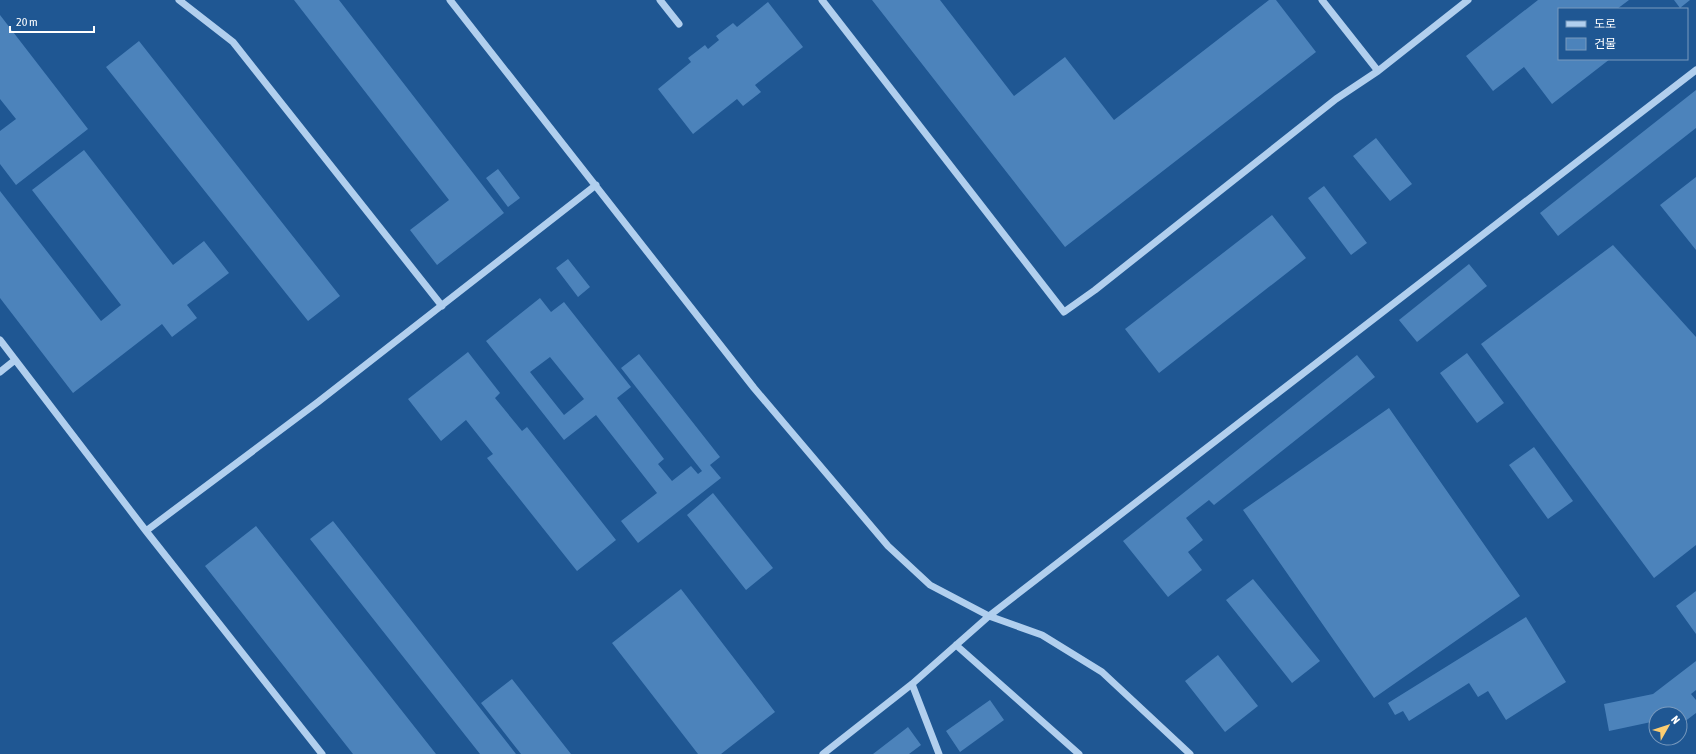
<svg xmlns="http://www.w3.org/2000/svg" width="1696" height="754" font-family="'Asap Condensed','Noto Sans KR',sans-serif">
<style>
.building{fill:#4c83bb;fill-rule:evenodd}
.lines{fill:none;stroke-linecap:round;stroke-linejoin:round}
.minor{stroke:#b1cfee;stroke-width:7}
</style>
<rect width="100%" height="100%" fill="#1f5793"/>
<path class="building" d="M294,0H339L504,213L437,265L410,230L449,200Z
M872,0H940L1014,96L1065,57L1114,120L1269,0H1276L1316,52L1065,247Z
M1538,0H1629L1617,9H1559V59H1610L1552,104L1524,67L1493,91L1466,56Z
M1674,0H1690L1680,8Z
M768,2L803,47L755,85L761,92L743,106L737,99L693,134L658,89L691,62L688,58L705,45L708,49L719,40L716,36L733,23L737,27Z
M0,15L88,129L16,185L0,164V131L16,119L0,99Z
M139,41L340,296L308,321L106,67Z
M1696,90V128L1558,236L1540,213Z
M1376,138L1412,184L1390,201L1353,156Z
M84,150L173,265L204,241L229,273L187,305L197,318L172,337L162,324L73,393L0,298V191L101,321L121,305L32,190Z
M498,169L520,198L508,207L486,178Z
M1696,177V250L1660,205Z
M1324,186L1367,243L1351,255L1308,198Z
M1272,215L1306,258L1159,373L1125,329Z
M1613,245L1696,337V545L1654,578L1481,344Z
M568,259L590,287L578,297L556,268Z
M1469,264L1487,286L1417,342L1399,320Z
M540,298L551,312L564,302L631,387L617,398L664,459L658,464L672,481L691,466L698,474L702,471L621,368L639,354L720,457L710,465L721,478L638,543L621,521L657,493L596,415L564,440L486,341ZM550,357L584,399L564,415L530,372Z
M468,352L500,393L495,398L522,431L527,427L616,540L577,571L487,458L493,454L466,420L441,441L408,399Z
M1467,353L1504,403L1477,423L1440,373Z
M1357,355L1375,377L1214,505L1209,500L1186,518L1203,540L1188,552L1202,570L1168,597L1123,541Z
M1389,408L1520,596L1374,698L1243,510Z
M1534,447L1573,501L1548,519L1509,465Z
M713,493L773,568L746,590L687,515Z
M333,521L516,754H480L310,539Z
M256,526L436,754H353L205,566Z
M1253,579L1320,661L1292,683L1226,600Z
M681,589L775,712L721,754H698L612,643Z
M1696,591V634L1676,606Z
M1526,617L1566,682L1506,720L1488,691L1478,697L1469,683L1409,721L1403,711L1395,715L1388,703Z
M1218,655L1258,706L1225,732L1185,681Z
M1696,661V690L1691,694L1696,700V713L1680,725V714H1656V721L1609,731L1604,704L1653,694Z
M512,679L571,754H521L481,703Z
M990,700L1004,720L960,752L946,731Z
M908,727L921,745L909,754H873Z"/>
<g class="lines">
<path class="minor" d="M179,0L233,42L442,306
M450,0L754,388L888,546L930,585L989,616L1042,635L1102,672L1190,754
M660,0L679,24
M822,0L1064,312L1095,290L1336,99L1378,71L1468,0
M1322,0L1378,71
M0,340L146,531L322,754
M0,372L15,360
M146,531L318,402L596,185
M956,645L1079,754
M912,684L939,754
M823,754L912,684L989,616L1696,70"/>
</g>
<rect x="1558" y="8" width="130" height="52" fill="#1f5793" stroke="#799abe"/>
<rect x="1566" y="21" width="20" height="6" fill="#b1cfee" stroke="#799abe"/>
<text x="1594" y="28" font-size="12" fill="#ffffff">도로</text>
<rect x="1566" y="38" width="20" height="12" fill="#4c83bb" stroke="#799abe"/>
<text x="1594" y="48" font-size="12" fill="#ffffff">건물</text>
<g transform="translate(1668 726) rotate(51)"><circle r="19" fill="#1f5793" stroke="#799abe"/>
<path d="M0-3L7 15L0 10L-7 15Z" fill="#fccd71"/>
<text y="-6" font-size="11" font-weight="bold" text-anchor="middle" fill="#ffffff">N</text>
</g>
<path d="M10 26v6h84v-6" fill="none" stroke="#ffffff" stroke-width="2"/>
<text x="16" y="26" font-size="12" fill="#ffffff" stroke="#1f5793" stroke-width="3" paint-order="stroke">20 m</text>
</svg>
